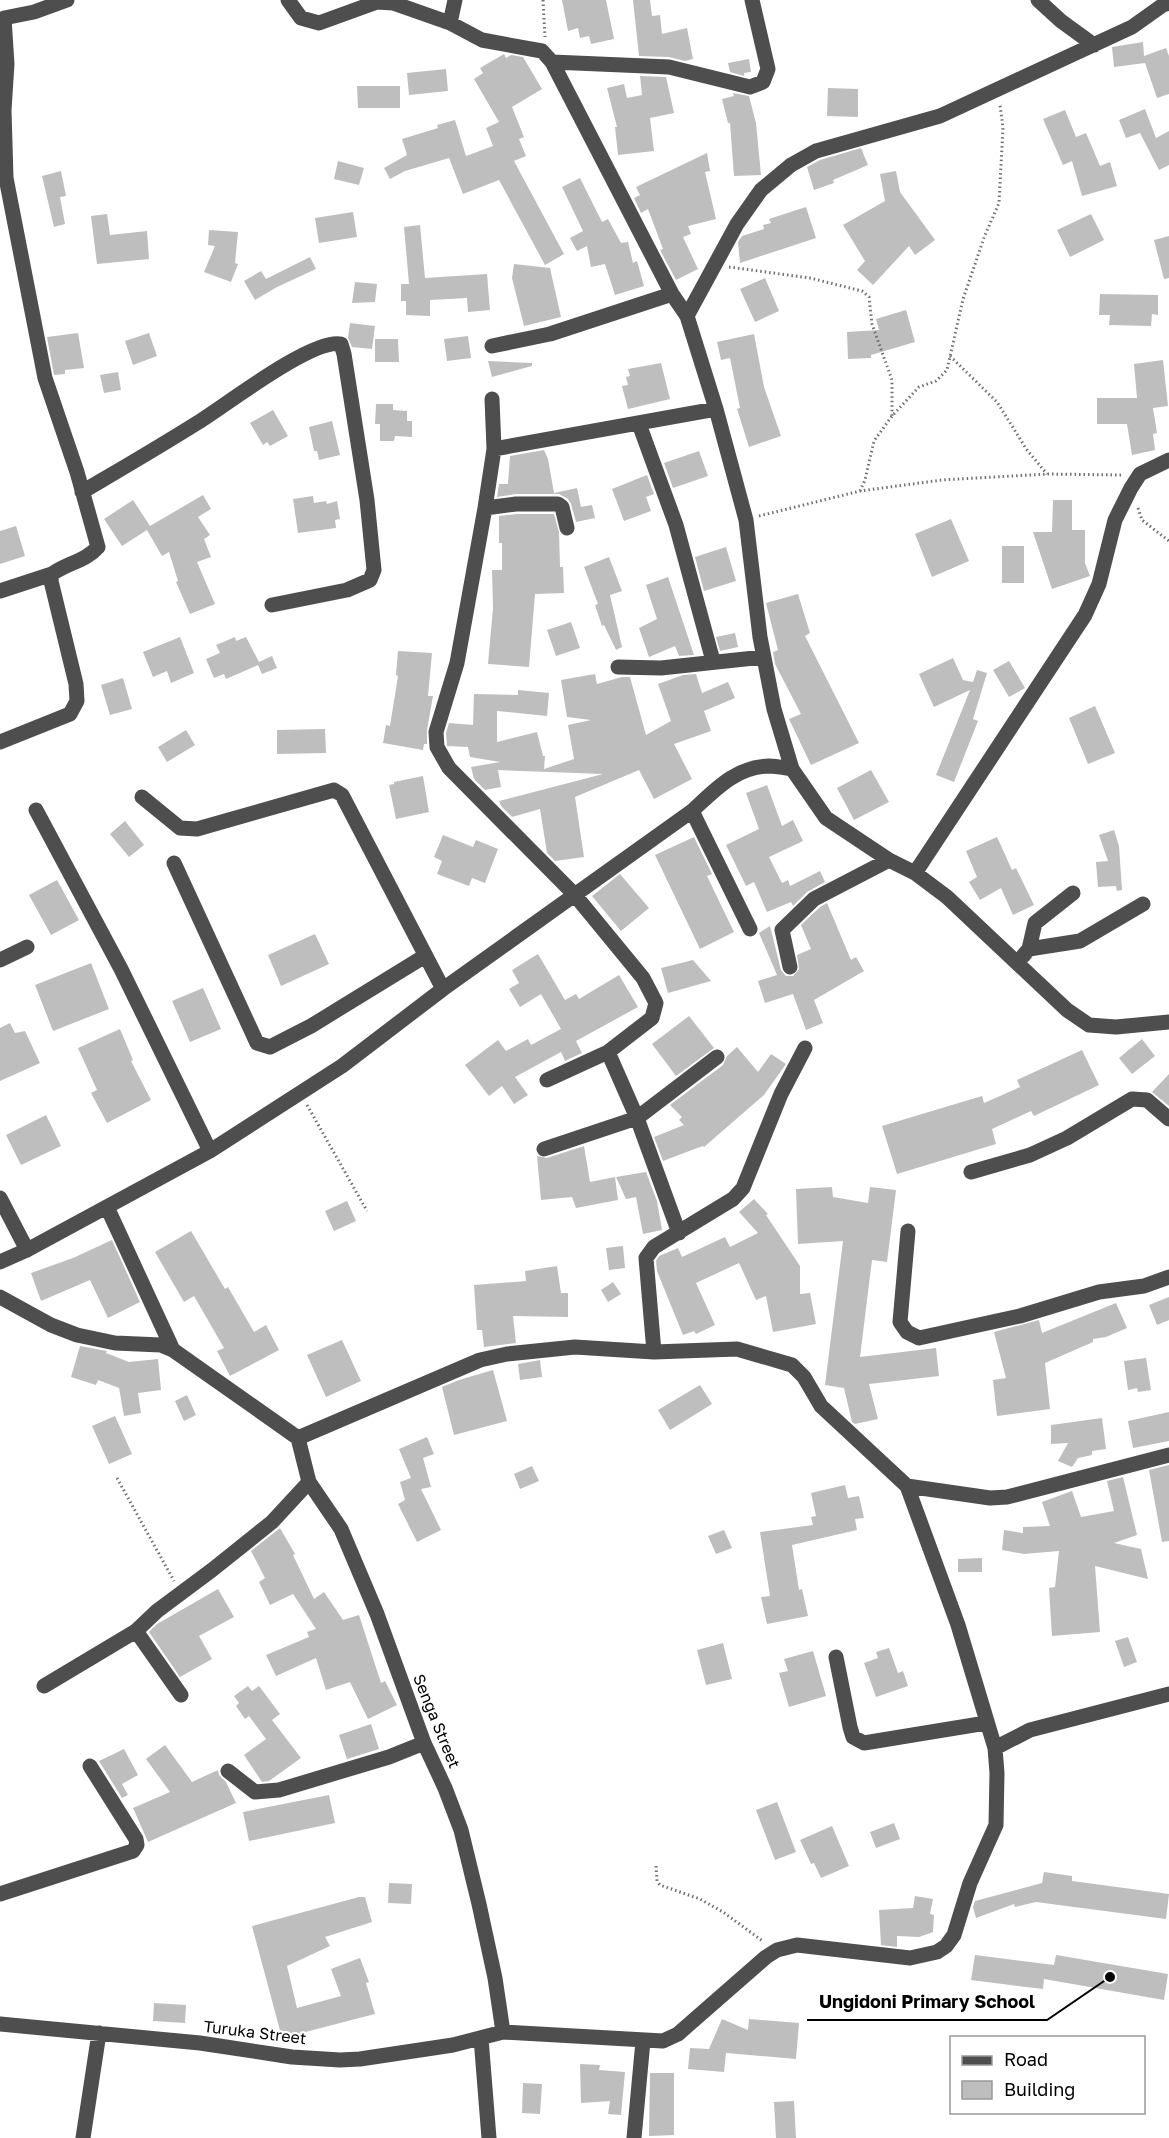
<svg xmlns="http://www.w3.org/2000/svg" width="1169" height="2138" font-family="'Golos Text',sans-serif">
<style>
.building{fill:#bebebe}
.lines{fill:none;stroke-linecap:round;stroke-linejoin:round}
.path{stroke:#707070;stroke-width:3;stroke-dasharray:1.5 3;stroke-linecap:butt}
.minor{stroke:#4e4e4e;stroke-width:15}
.labels{text-anchor:middle;dominant-baseline:central;stroke-width:4.5;stroke-linejoin:round;paint-order:stroke}
.street-label{font-size:16px;fill:#000;stroke:#fff}
.leader{fill:none;stroke:#000;stroke-width:2}
.callout-dot{fill:#000;stroke:#fff;stroke-width:2}
.callout-label{font-size:18px;text-anchor:middle;font-weight:bold;fill:#000;stroke:#fff;stroke-width:4.5;stroke-linejoin:round;paint-order:stroke}
</style>
<rect width="100%" height="100%" fill="#fff"/>
<path class="building" d="M562,0H606L614,39L591,44L589,36L580,38L578,28L568,31Z
M633,0H650L652,16L660,15L662,34L687,28L693,59L685,61L669,57L639,56Z
M1143,42L1144,56L1166,48L1169,56V94L1157,98L1145,63L1114,67L1112,47Z
M504,54L506,58L511,55L523,57L542,89L512,107L524,137L519,139L526,156L514,161L564,254L545,265L499,180L463,194L449,158L405,171L390,179L384,168L407,155L402,139L438,128L437,125L455,120L466,156L493,146L486,128L499,122L474,79L483,73L480,68Z
M749,59L751,72L744,73V76L730,72L728,63Z
M446,69L448,91L409,95L407,73Z
M640,76L666,77L674,113L650,118L654,151L618,155L615,127H617L607,88L624,84L627,98L642,95Z
M357,86H400V108H358Z
M828,88L858,89V117L827,116Z
M733,93L749,96L756,123L761,175L734,176L730,123H728L722,99L734,96Z
M1145,109L1156,138L1169,131V165L1159,170L1140,133L1126,138L1119,120Z
M1065,110L1076,137L1086,133L1100,166L1110,162L1117,186L1082,196L1072,161L1063,165L1043,119Z
M861,148L868,165L833,180L834,183L814,190L807,167L820,160Z
M707,153L710,171L705,172L716,219L688,226L691,234L683,237L698,269L676,280L660,250L663,249L648,209L641,213L634,198L640,195L636,187Z
M338,161L364,168L359,185L334,179Z
M61,171L66,196L60,197L65,224L54,227L42,176Z
M896,171L900,192L935,240L915,255L909,246L873,285L857,270L865,261L843,225L885,201L880,174Z
M580,178L602,222L608,219L621,243L628,242L633,263L637,261L644,286L615,295L605,264L591,267L587,246L577,251L570,238L583,231L562,187Z
M806,207L816,238L740,263L738,242L742,236L764,229L763,225L771,223L769,219Z
M353,212L357,237L319,243L315,218Z
M107,214L110,235L147,231L149,259L97,264L91,216Z
M1091,214L1104,240L1070,257L1057,230Z
M420,225L425,278L487,274L490,310L468,312L467,298L430,300V316L406,315V301H401V284H409L404,227Z
M209,230L238,232L235,263L238,264L231,282L204,272L215,246L208,245Z
M1169,236V278L1164,279L1154,240Z
M310,257L316,269L277,287L255,300L244,281L261,271L266,279Z
M514,264L550,268L561,317L524,326L512,278Z
M765,278L779,311L755,322L740,289Z
M355,282L377,284L375,302L352,303Z
M1100,294L1158,295V315L1152,314L1151,326L1109,325L1110,315H1099Z
M906,310L915,342L871,355V358L848,359L847,332L879,330L876,319Z
M350,323L375,326L372,349L352,347L348,338Z
M78,333L84,368L65,370V374L54,375L47,337Z
M149,333L157,356L133,365L125,341Z
M754,334L764,387L781,436L749,447L737,409L740,408L730,358L721,360L717,342Z
M468,336L471,358L447,361L444,339Z
M375,339H398L399,362H375Z
M1163,360L1168,406L1153,408L1157,433L1153,434L1155,450L1132,455L1127,424H1097V398H1137L1134,364Z
M488,361L532,363V366L492,377Z
M661,363L670,399L628,409L622,386L628,385L626,377L630,376L628,369Z
M118,372L121,390L104,393L100,375Z
M376,404H393V410L407,411V421H412V437L395,436L394,441H380V424H375Z
M273,410L288,436L270,446L267,442L263,445L250,423Z
M332,421L340,455L319,460L317,451H314L309,427Z
M544,450L548,459L554,493L577,488L581,507L592,505L595,518L576,522L571,504L568,499L559,494H516L497,497L499,484H508L510,456Z
M699,451L708,476L673,488L664,463Z
M647,475L654,494L646,497L651,511L624,521L612,489Z
M203,495L211,509L198,517L210,535L204,539L211,557L197,562L215,604L190,614L176,582L178,581L169,552L162,556L147,530L122,546L104,519L133,500L150,526Z
M313,496L314,503L326,501L327,504L337,501L340,519L335,520L336,528L298,533L293,499Z
M1053,500H1072V530H1085V563L1090,576L1052,589L1033,532H1052Z
M517,514H554L559,532L560,567H563L564,593L535,594L529,667L488,664L493,608L492,570H502V543H499V516Z
M951,519L969,561L932,577L915,534Z
M16,526L25,556L0,564V531Z
M1002,546H1024V583H1002Z
M726,547L736,581L704,591L695,557Z
M609,557L622,591L610,595L622,647L616,650L604,625L602,626L595,605L598,604L584,567Z
M668,577L694,655L679,656L675,646L649,657L639,628L657,619L646,585Z
M798,594L810,633L805,636L859,743L811,765L789,719L801,714L775,664L773,652L778,650L766,603Z
M571,622L580,648L556,656L547,630Z
M735,633L738,647L720,651L716,637Z
M180,637L194,673L171,683L167,671L153,677L143,652Z
M235,637L236,641L246,637L259,662L272,656L277,668L262,674L258,665L226,679L224,674L214,678L206,659L220,653L216,645Z
M398,651L432,653L428,696H433L427,730V744H424L423,750L383,743L386,725L390,726L398,676L396,675Z
M953,658L963,680L973,682L977,670L987,673L973,719L978,721L954,782L936,775L970,690L934,707L919,674Z
M1009,661L1025,688L1009,697L993,670Z
M595,674L597,684L622,677H630L646,735L671,721L658,684L683,675L696,674L702,693L728,682L735,698L704,711L711,731L674,744L692,779L654,799L639,770L575,797L584,857L555,861L547,853L540,809L512,817L501,806L499,801L603,774L498,770L501,787L485,790L474,779L471,767L500,762L470,757L468,747L447,746L446,733L449,723L473,725L474,694L518,695V690L549,693L547,716L497,711V742L537,732L543,756H545L544,769L574,759L568,725L591,720L567,717L561,680Z
M123,678L132,709L110,715L101,685Z
M1095,706L1115,753L1088,764L1069,718Z
M325,729L326,753L277,754V730Z
M186,730L195,745L167,762L158,747Z
M871,770L889,802L854,820L837,788Z
M423,776L429,812L396,819L389,785L394,784V782Z
M767,785L782,826L793,820L803,841L769,857L782,883L788,880L790,886L820,871L825,882L807,892L793,906L791,902L767,912L754,882L746,886L726,845L759,829L746,793Z
M125,821L144,845L129,857L110,834Z
M1114,830L1119,846L1122,890L1117,891L1116,886L1098,887L1096,862L1108,861L1099,835Z
M443,835L473,847L476,840L498,849L485,883L472,878L469,886L437,874L442,861L434,857Z
M694,837L712,874L707,876L734,932L700,949L655,855Z
M997,837L1012,870L1016,868L1034,905L1013,915L1001,888L980,900L969,882L977,877L966,851Z
M620,874L649,908L621,931L592,896Z
M57,880L79,920L51,935L29,895Z
M827,903L851,960L856,957L864,971L814,1000L823,1023L806,1030L793,994L765,1003L758,981L777,975L759,933L770,926L781,970L786,976H793L799,969L797,955L811,949L801,925L820,907Z
M315,934L329,964L281,986L268,955Z
M538,954L565,1000L576,994L579,999L619,975L638,1007L576,1041L582,1053L565,1061L561,1052L515,1077L528,1095L514,1104L502,1086L489,1096L465,1065L498,1040L506,1051L528,1039L531,1045L561,1029L541,994L520,1007L509,989L519,983L512,970Z
M693,960L711,981L668,993L661,968Z
M91,963L109,1009L53,1031L35,985Z
M203,988L221,1029L190,1042L172,1001Z
M689,1016L714,1048L676,1076L652,1044Z
M10,1023L15,1033L25,1031L40,1063L0,1081V1028Z
M120,1029L133,1060L131,1061L151,1100L107,1123L91,1093L97,1090L78,1048Z
M1142,1039L1155,1056L1132,1074L1119,1058Z
M737,1047L758,1072L771,1054L786,1064L764,1095L704,1147L703,1146L684,1153L683,1152L684,1153L663,1161L654,1137L684,1125L679,1120L682,1117L670,1105L723,1065L727,1056Z
M1082,1050L1099,1085L1034,1116L1031,1111L992,1129L996,1144L897,1174L882,1126L982,1096L984,1103L1020,1087L1017,1080Z
M1169,1074V1106L1152,1092Z
M46,1115L61,1146L21,1165L6,1135Z
M584,1146L590,1182L615,1177L618,1200L576,1208L572,1197L541,1200L537,1156L547,1158Z
M646,1172L657,1201L662,1230L643,1234L636,1197L626,1199L616,1177Z
M832,1187L833,1197L868,1203L870,1187L896,1190L887,1262L872,1260L860,1357L936,1348L939,1376L869,1384L878,1419L855,1424L852,1422L844,1388L825,1385L843,1241L798,1244L796,1189Z
M754,1199L768,1214L766,1215L800,1266V1294L810,1293L816,1324L773,1332L766,1296L756,1300L739,1263L696,1283L715,1325L696,1334L694,1331L683,1335L657,1271L656,1261L659,1256L678,1248L682,1257L725,1237L730,1247L758,1233L739,1212Z
M347,1201L356,1221L334,1231L325,1211Z
M191,1231L225,1289L228,1287L254,1332L266,1325L279,1350L230,1376L217,1351L224,1348L194,1296L184,1302L155,1252Z
M112,1240L140,1302L108,1318L90,1280L41,1301L31,1273L73,1258Z
M623,1246L625,1268L609,1270L606,1248Z
M557,1266L561,1293H568V1317L513,1316L516,1343L484,1347L482,1330H477L474,1285L526,1281L525,1271Z
M613,1282L621,1294L608,1302L601,1290Z
M1169,1297V1320L1157,1325L1149,1305Z
M1116,1303L1127,1328L1106,1337L1093,1339V1342L1045,1363L1050,1409L997,1416L993,1380L1006,1378L994,1332L1039,1320L1042,1333Z
M342,1340L361,1381L326,1397L307,1355Z
M80,1346L107,1351L106,1353L129,1362L158,1359L161,1390L138,1393L141,1413L124,1416L119,1388L98,1380L96,1385L71,1377Z
M1146,1358L1151,1390L1138,1392L1137,1388L1128,1390L1124,1361Z
M540,1360L542,1377L520,1380L518,1364Z
M493,1370L507,1421L454,1435L442,1387L459,1380Z
M700,1385L712,1404L670,1430L658,1410Z
M187,1395L196,1415L184,1421L175,1401Z
M1169,1412V1441L1133,1448L1128,1421Z
M115,1416L132,1454L109,1464L92,1426Z
M1102,1418L1106,1449L1092,1451V1455L1078,1458L1072,1467L1058,1461L1068,1443L1051,1444V1425Z
M427,1437L434,1454L423,1458L431,1487L421,1489L441,1530L417,1542L398,1504L405,1500L400,1482L411,1478L399,1449Z
M1169,1465V1541L1162,1542L1149,1470Z
M532,1466L539,1481L520,1489L514,1474Z
M1123,1477L1137,1535L1114,1543L1141,1549L1148,1579L1095,1566L1100,1632L1052,1636L1049,1588L1055,1587L1059,1551L1024,1554L1002,1550L1004,1530L1023,1533V1527L1050,1526L1042,1502L1072,1491L1081,1517L1114,1511L1107,1481Z
M845,1485L848,1498L859,1496L864,1518L855,1519L857,1530L792,1545L799,1590L802,1589L808,1616L767,1624L761,1597L770,1596L760,1532L813,1525L811,1517L816,1516L811,1493Z
M280,1528L295,1554L293,1555L314,1599L324,1592L343,1620L359,1615L381,1683L385,1681L397,1705L368,1719L350,1682L326,1690L316,1658L276,1676L266,1655L309,1637L307,1632L316,1629L293,1594L270,1605L259,1582L265,1578L251,1551Z
M724,1530L732,1548L716,1554L708,1536Z
M982,1558V1572H958V1559Z
M218,1589L234,1617L199,1636L212,1659L180,1677L149,1632L157,1624Z
M1128,1637L1137,1662L1124,1667L1115,1641Z
M723,1643L732,1679L706,1685L697,1650Z
M889,1648L898,1673L903,1671L908,1686L876,1697L864,1663L878,1658L876,1652Z
M813,1651L826,1696L789,1707L779,1673L788,1671L784,1659Z
M248,1686L252,1691L259,1686L280,1714L272,1720L301,1758L269,1781L262,1782L244,1755L266,1739L249,1716L245,1719L236,1706L239,1703L234,1696Z
M371,1724L379,1749L347,1759L339,1735Z
M165,1745L192,1782L218,1770L219,1775L226,1782L236,1803L148,1842L133,1808L170,1792L146,1759Z
M124,1749L138,1775L122,1784L128,1795L122,1798L99,1761Z
M329,1795L335,1823L249,1841L243,1812Z
M777,1802L796,1852L775,1860L756,1810Z
M894,1823L900,1839L876,1848L870,1832Z
M832,1826L849,1866L821,1878L814,1863L811,1864L800,1840Z
M1044,1872L1072,1876V1881L1169,1894L1166,1919L1036,1902L1015,1907L1014,1904L976,1918L973,1907L975,1901L1042,1883Z
M389,1883L412,1884L411,1904L388,1903Z
M915,1896L933,1899L930,1914L934,1915L933,1932L919,1937L897,1936V1947L881,1945L879,1910L913,1908Z
M359,1897H365L372,1922L325,1937L330,1946L287,1966L297,2008L341,1996L331,1969L360,1958L369,1982L366,1983L375,2014L282,2038L252,1926Z
M975,1955L1054,1965L1056,1955L1168,1974L1164,2000L1044,1979L1043,1989L971,1980Z
M154,2003L186,2005L185,2023L153,2021Z
M722,2019L748,2030L749,2019L799,2023L796,2059L726,2053L724,2072L688,2069L690,2048L709,2049Z
M580,2064L600,2065L599,2070L625,2072L621,2115L608,2114L610,2101L581,2103Z
M650,2073H674V2135L649,2136Z
M523,2083L542,2084L540,2114L522,2113Z
M794,2101L796,2138H776L774,2102Z"/>
<g class="lines">
<path class="path" d="M543,0L545,37
M729,267L810,278L862,291L869,297L872,324L892,380V416
M950,356L997,402L1027,450L1047,474
M860,491L865,480L874,441L892,416L919,387L936,381L947,370L963,299L985,235L999,203L1003,128L1000,105
M1138,508L1142,520L1169,541
M759,516L860,491L942,480L1047,474L1121,475
M307,1105L367,1211
M117,1478L174,1581
M656,1866L657,1881L660,1885L700,1899L723,1912L764,1942"/>
<path class="minor" d="M288,0L301,18L319,23L377,2L393,3L450,23L482,40L542,51L552,62L672,294L687,316L716,409L746,520L760,637L774,709L792,769L826,818L889,860L915,873L947,897L1067,1010L1089,1025L1116,1027L1169,1022
M1038,0L1061,21L1094,45
M450,23L455,0
M552,62L669,67L750,87L763,82L768,69L752,0
M687,316L737,224L761,190L791,165L816,151L940,116L1132,27L1163,5L1169,3
M492,346L550,334L672,294
M492,399L494,449L485,508L457,663L436,732L437,747L449,768L574,894L643,978L656,1003L652,1018L608,1052L547,1080
M639,424L676,525L713,661
M494,449L716,409
M82,492C121,469 159,447 197,423C225,406 312,338 341,344L344,354L367,500L374,570L370,580L347,590L272,605
M485,508L516,504H558L562,507L567,528
M0,591L52,574
M618,667L661,668L764,657
M0,742L70,714L77,701L76,684L51,581L52,574C67,563 86,561 98,547L77,472L45,378L6,178L4,110L7,64L4,18L34,12L67,0
M142,797L180,828L197,829L334,790L342,795L443,989
M36,810L121,969L210,1151
M692,811L750,929
M174,863L257,1043L270,1047L311,1026L425,956
M915,873L1085,615L1099,584L1115,520L1131,488L1140,474L1169,460
M1029,949L1080,941L1143,904
M1023,956L1029,949L1035,923L1073,893
M0,960L27,947
M790,967L782,930L814,899L889,860
M608,1052L637,1118L679,1233
M544,1149L637,1118L717,1057
M971,1172L1030,1155L1067,1138L1132,1099L1147,1100L1169,1119
M0,1198L27,1250
M107,1207L173,1350
M908,1231L900,1322L907,1332L919,1338L1020,1316L1099,1292L1144,1286L1169,1277
M0,1262L27,1250L210,1151L342,1066L443,989L692,811C715,790 735,767 769,766C776,766 785,768 792,769
M0,1297L51,1325L77,1335L115,1343L161,1345L173,1350L298,1438
M654,1352L646,1258L654,1247L733,1199L743,1188L781,1094L805,1048
M298,1438L480,1360L507,1354L575,1347L654,1352L737,1349L792,1365L804,1377L821,1406L907,1486L990,1498L1007,1497L1169,1455
M298,1438L309,1482L341,1529L377,1614L424,1743L445,1788L461,1830L479,1904L495,1978L503,2032
M836,1657L850,1727L853,1737L864,1743L986,1723
M44,1686L136,1631
M181,1695L136,1631L157,1611L212,1570L272,1522L309,1482
M995,1748L1030,1730L1169,1694
M228,1771L255,1792L279,1790L389,1757L424,1743
M0,1894L133,1851L137,1845L136,1839L90,1766
M0,2024L200,2043L292,2057L340,2060L360,2059L453,2045L503,2032L663,2041L678,2034L766,1957L777,1950L797,1945L910,1958L937,1952L946,1946L954,1935L970,1883L996,1825L997,1773L995,1748L958,1625L907,1486
M481,2038L489,2138
M83,2138L99,2033
M634,2138L643,2041"/>
</g>
<g class="labels">
<g class="street-label">
<text transform="translate(437 1721) rotate(68)">Senga Street</text>
<text transform="translate(255 2032) rotate(7)">Turuka Street</text>
</g>
</g>
<path class="leader" d="M1110 1977L1047 2020H807"/>
<circle class="callout-dot" cx="1110" cy="1977" r="6"/>
<g class="callout-label">
<text x="927" y="2008">Ungidoni Primary School</text>
</g>
<rect x="950" y="2036" width="195" height="78" fill="#ffffff" stroke="#999999" stroke-width="1.5"/>
<rect x="962" y="2056" width="30" height="9" fill="#4e4e4e" stroke="#999999" stroke-width="1.5"/>
<text x="1004" y="2066" font-size="18" fill="#000000">Road</text>
<rect x="962" y="2081" width="30" height="18" fill="#bebebe" stroke="#999999" stroke-width="1.5"/>
<text x="1004" y="2096" font-size="18" fill="#000000">Building</text>
</svg>
